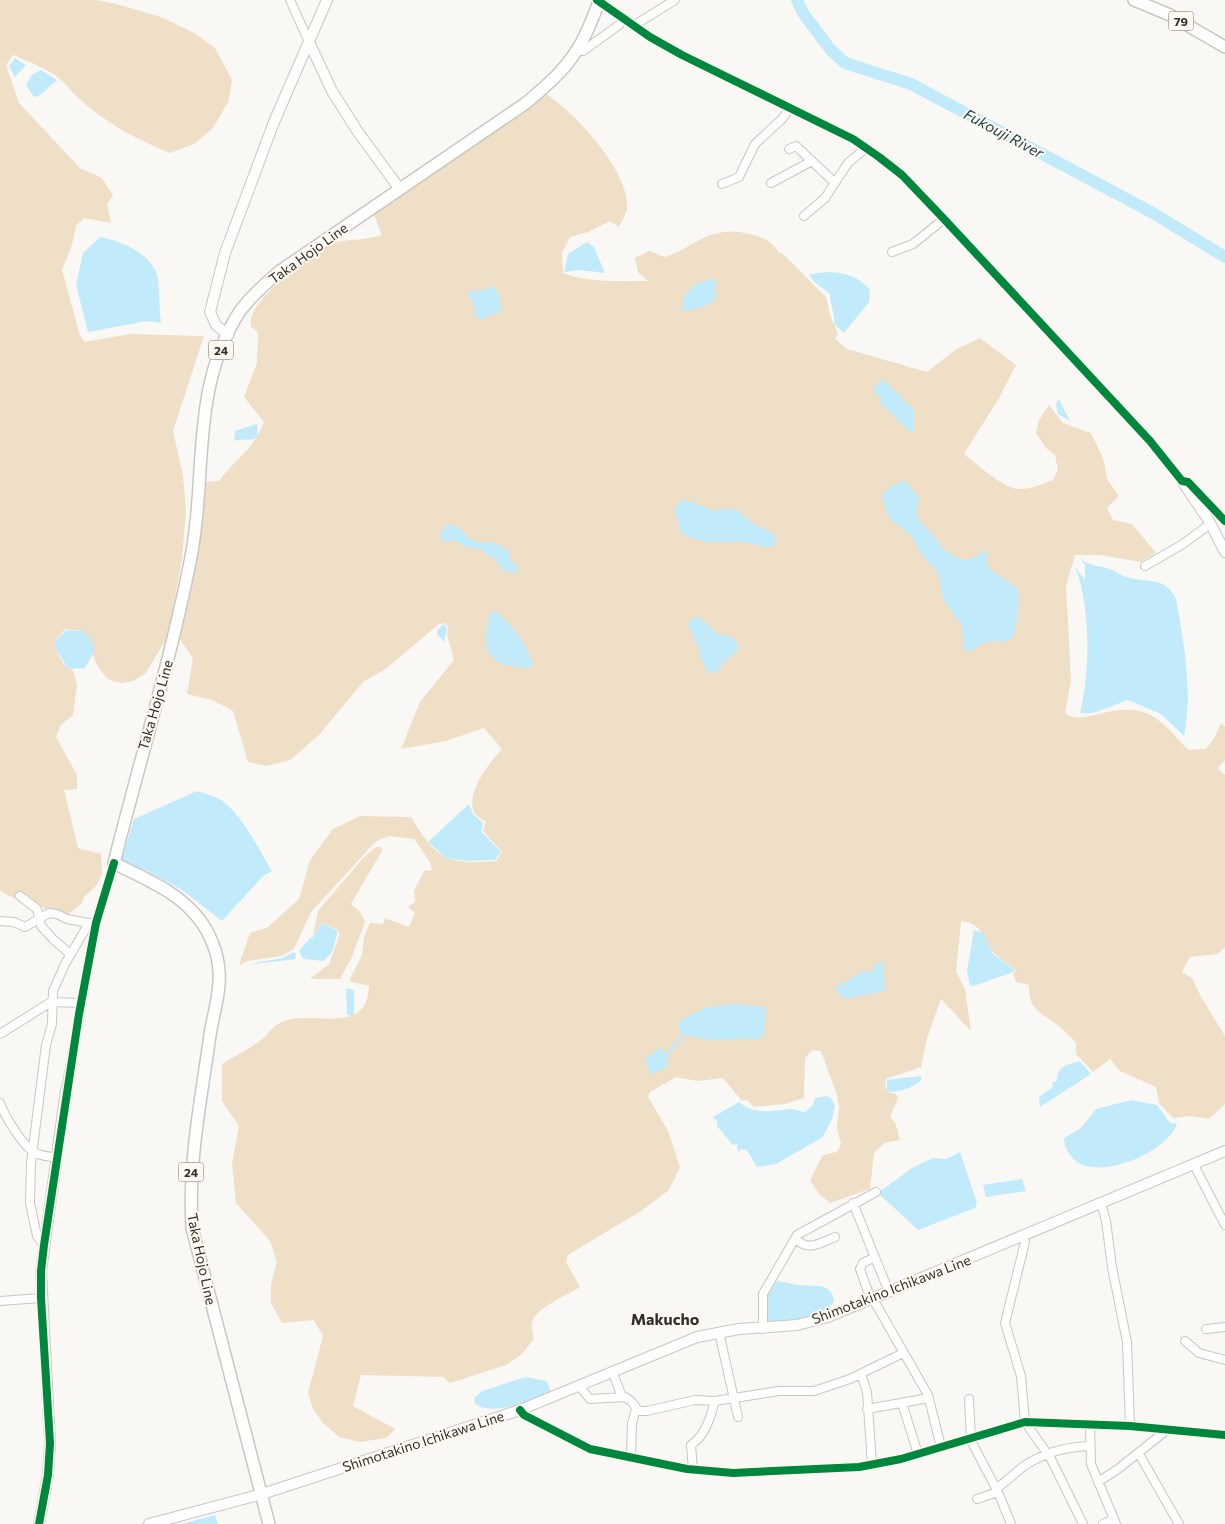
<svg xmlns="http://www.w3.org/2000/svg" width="1225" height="1524" font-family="Commissioner,sans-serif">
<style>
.green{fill:#efdfc6}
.water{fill:#c1ebfa}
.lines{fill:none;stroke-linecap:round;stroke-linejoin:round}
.river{stroke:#c1ebfa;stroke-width:12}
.street-casing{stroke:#c9c7c3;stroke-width:10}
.secondary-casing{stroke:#c9c7c3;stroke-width:12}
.primary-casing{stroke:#c9c7c3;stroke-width:14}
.street{stroke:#fefefd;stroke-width:8}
.secondary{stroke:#fefefd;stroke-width:10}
.primary{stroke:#fefefd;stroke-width:11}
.cycleway-casing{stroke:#fef9f0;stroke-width:11}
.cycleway{stroke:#00873e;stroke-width:8}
.labels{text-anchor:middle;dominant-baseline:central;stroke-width:4;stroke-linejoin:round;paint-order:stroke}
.shield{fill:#fef9f0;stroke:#6e6b65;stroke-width:1}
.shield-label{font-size:12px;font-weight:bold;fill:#312e2a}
.street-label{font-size:14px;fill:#312e2a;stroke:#fef9f0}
.water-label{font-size:15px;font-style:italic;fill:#1c404d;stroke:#fef9f0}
.quarter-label{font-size:16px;font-weight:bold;fill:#312e2a;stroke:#fef9f0}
</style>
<rect width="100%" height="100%" fill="#faf8f4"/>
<path class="green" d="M0,0H96L116,4L161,17L196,34L215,48L232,80L229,100L213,128L194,144L170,153C144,142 120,131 98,114C83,104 73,92 61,80C48,68 28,62 13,55L6,65L19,103L80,168L102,178L113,195L107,204L111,223L84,218L76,226L72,245L62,270L80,336L85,342L130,334L204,336L173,431L183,476L186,511L182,559L168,636L145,674L133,681L121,683L107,679L99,668L94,659L91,639L83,631L65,629L55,641C56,652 61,661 68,669L73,670L77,685L73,715L60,726L56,737L77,775V789L64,790L78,848L101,854L102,875L96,886L84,897L82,903L65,917L53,915C40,899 16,904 0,890Z
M544,93C573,110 631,172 627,209C626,214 622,221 619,227L610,221L588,232L570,237L562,253L563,273C590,283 620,281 648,281L638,272L635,258L649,251L665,257C699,245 710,224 750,234C763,237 772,241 779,253H782L826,297L830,315L838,334L835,339L847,349L927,372L955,350L980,338L1016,365L999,398L964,454C977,464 1001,487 1018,489C1030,490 1042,484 1053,480L1058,470L1055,455L1046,448L1036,433L1039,420L1049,405L1063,423L1091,433L1104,461L1107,479L1119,496L1107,508L1113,520L1132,524L1156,553L1141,562L1100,555H1075L1066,586L1071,680L1065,714C1079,720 1084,717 1099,714C1147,702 1157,716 1188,750L1206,749L1215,737L1221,723L1225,727V760L1218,768L1225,775V947L1217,954L1190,957L1182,972L1192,978L1201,997L1225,1036V1104L1209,1119L1190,1116L1173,1118L1159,1103L1156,1087L1120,1071L1110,1059L1093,1072L1076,1054V1043C1071,1037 1065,1031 1059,1026C1042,1013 1028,1010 1029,985L1016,982L1013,973L1017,971C1009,965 1001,960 994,953C981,939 985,924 961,921L956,972L965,989L971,1031L941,999L927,1038L921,1067L886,1079L885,1083L887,1092L896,1094L898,1098L890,1117L895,1122L900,1140L884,1143L874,1153L870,1189L830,1203L820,1195L810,1181L822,1156L838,1151L841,1144L837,1128L839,1107L837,1095L821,1051L813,1050L805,1058L804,1098L785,1104L754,1107L748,1101L741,1100L723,1078L698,1081L676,1077L650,1092L648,1097L668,1131L680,1167L669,1190L641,1211L568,1255L566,1262L580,1287C568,1295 533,1309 532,1323C531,1328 533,1334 534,1339L522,1354L506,1365L450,1383L443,1377L361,1375L353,1406L395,1429L386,1438L360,1442L339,1437L323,1423L313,1409L308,1393L323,1336L314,1320L282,1323L271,1303V1284L277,1262L270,1241L236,1203L232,1163L239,1126L222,1101V1064C234,1056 250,1049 261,1040C267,1036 271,1028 278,1024C307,1006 367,1040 369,986L349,981L362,955L364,937L370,923L383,924L385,918L409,927L415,913L408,907L415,902L414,891L424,871L432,870L430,862L414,839L389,836L376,841L311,912L294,949L281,956L248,961L239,965L250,933L268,927L299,899L310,860L333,829L360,816L411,817C436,859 447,865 496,861L502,852L483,831L486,822C482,819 476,816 474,812C466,792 489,763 502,749L484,728L446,741L401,749L420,702L454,660L447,635L448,627L445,623L439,624L387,668L363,682L319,735L290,760L266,766L248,762L233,711L212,700L187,694L193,658L178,637L203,482L219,481C235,459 255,448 264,422L244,397L257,363L258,332L251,327C251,324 250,319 252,316C258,296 309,253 328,245C345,238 364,241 382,235L373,212L443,165L457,158Z
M376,847H381L382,851L351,904L360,912L365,922L351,959L340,979H310L329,964L340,933L336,929L322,923L313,936L318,911L364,857Z"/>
<path class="water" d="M15,58L26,65L15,77L9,66Z
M41,70L57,80L39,96L34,97L26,85L32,75Z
M100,237C122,241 155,255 158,280C160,294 159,309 161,323L147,321L88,332L76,285L83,253Z
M587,242L594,247L605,273L579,270L564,272L568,254Z
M828,272C847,273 858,276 870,290L869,302L844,333L834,324C835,312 830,305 830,294L814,282L809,274Z
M716,278L715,299C703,309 693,311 679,309C684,305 683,300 686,294C692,284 705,280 716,278Z
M492,286C500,290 500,302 502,311L480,320L476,317L473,302L467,292L484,290Z
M884,380L914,410V429L911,433L879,402L881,398L873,391V387Z
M1059,399L1070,421L1058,414L1056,404Z
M257,424L258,437C249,442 243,438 234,441L235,431Z
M905,481L919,497L916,513L920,522L936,539L943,550L962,560L971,559L984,551L987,554V565L991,570L1018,589C1020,601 1018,630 1010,640C996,644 984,637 973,651L964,650L962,626L943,599L938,572L923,557L911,536L888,517L882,496C886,488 896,483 905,481Z
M687,500L712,510L734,509C741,513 747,519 754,524C763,530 778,531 776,545L766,547L742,542H707L685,536L681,533L674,508L681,501Z
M451,524L464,532L467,537L480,543L493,542L508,550L512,563L518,565L519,570L515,573L501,570L495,558L488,556L482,550L466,547L451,539L445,543L439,536L445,526Z
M1079,557C1088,567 1100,565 1112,570C1116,571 1121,575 1126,577C1146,583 1166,576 1176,599C1184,643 1193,692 1184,736L1161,714L1128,700L1093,713H1080C1090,673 1091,605 1075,567L1085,580V565Z
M495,611C514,626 525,642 533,664L529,668C489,666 478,653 491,612Z
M699,617C705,621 708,626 714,631C723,639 740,631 737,652L727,659L716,673L706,671L705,665L700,658C701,651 692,633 688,625L692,618Z
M444,624L447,629L444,642L437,634L438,629Z
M66,630L83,631L91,639L94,646L93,654L85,668L68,669L56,649L55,641Z
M197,791C206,794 217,796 225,803C245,820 258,848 272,871L263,876L222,921L182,890L145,870L121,862L134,819Z
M469,804L473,814L483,823L481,831L501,852L495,860L467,861L446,858L428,842Z
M322,923L338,931L332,952L324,961L303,959L299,951L310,938L313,937Z
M974,930L983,933L993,954L1016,971L974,986L970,985L967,971Z
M295,952L296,959L245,965L282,958Z
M883,961L885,991L845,999L834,989L863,971L866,970L868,973L874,970L873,966Z
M346,988L354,990V1015L350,1016L347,1014Z
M735,1004L766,1007L764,1033L761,1039L709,1040L684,1035L667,1058L669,1064L662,1070L650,1075L645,1057L652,1055L658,1048H661L666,1054L682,1033L678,1027L681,1020L708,1007Z
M1080,1061L1091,1074L1040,1107L1039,1097L1053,1087L1052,1082L1057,1081C1057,1065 1068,1065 1080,1061Z
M920,1076L922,1079C915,1088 899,1092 887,1092V1080Z
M826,1096L831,1098L835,1106L832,1119L823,1137L776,1164L757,1167L747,1150L742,1149L738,1152L737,1144L733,1145L717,1126V1121L713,1117L739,1102C754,1115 772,1111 789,1109C793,1108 800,1112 805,1112L813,1105L815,1098Z
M1131,1100L1157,1105L1170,1123L1177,1124C1168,1153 1092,1185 1071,1156C1067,1151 1064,1145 1064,1138L1081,1128L1096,1109Z
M960,1152L977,1203L975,1208L918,1230L878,1193L912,1168L933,1158L946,1159Z
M1022,1179L1026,1191L986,1197L983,1185Z
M774,1281C783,1281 790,1284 798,1285C811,1287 832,1281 834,1301C827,1318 784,1321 767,1323L766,1295Z
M525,1377L547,1381L551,1393C531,1400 494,1417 475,1404L474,1398L482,1391Z
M215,1515L218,1524H181Z"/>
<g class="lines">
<path class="river" d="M797,0L803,13L830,49L845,63L911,84L1153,213L1225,257"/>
<defs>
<path id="street" d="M290,0L309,42
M597,0L650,37L682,55L853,139L879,157L902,175L944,219L1150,441L1182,481L1188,482L1225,521
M633,26L675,0
M578,49L583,51L619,25L624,19
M789,149L796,146L834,182
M771,183L812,161
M722,184L739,177L755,144L782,119L789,109
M804,216L825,198L848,163L866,148
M892,252L913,244L944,219
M1145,566L1183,544L1210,524
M20,896L37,909L41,926L53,939L70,954
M0,921L14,922L25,927L49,913L57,914L67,919L89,923
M0,1034L51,1002L81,1003
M66,1090L96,923L114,863
M0,1103C4,1115 23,1146 34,1152C41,1156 49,1157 57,1157
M1194,1165L1225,1225
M853,1203L889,1292
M1101,1203L1106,1221L1112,1267L1127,1342L1130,1426
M1023,1236L1025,1242L1005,1323L1021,1376L1025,1422L1051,1459L1083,1524
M795,1239C809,1251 819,1244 835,1237
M44,1245L37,1236L30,1203L31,1163L46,1045L52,1024L53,991L65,964L89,923H96
M873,1299L928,1395L941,1447
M871,1300L860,1269L863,1263L875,1257
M0,1301L41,1298
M763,1329V1294L797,1235L876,1192
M1206,1329L1225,1327
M719,1332L738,1417
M1185,1341L1199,1353L1225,1360
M613,1373L622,1397
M861,1374L867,1392L872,1464
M580,1387L590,1399L625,1397L631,1401L639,1411H647L695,1400L715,1401L779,1391H814L850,1379L903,1353
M969,1399L971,1439
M902,1403L918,1454
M867,1409L929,1398
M520,1410L524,1415L590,1449L687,1469L733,1473L859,1467L901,1459L1025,1422L1130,1426L1225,1435
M1090,1424L1091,1464L1116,1524
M970,1439L998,1492L1011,1524
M1139,1454L1179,1524
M631,1457L632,1424L636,1408
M693,1470L691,1445C706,1435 710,1418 715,1401
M1098,1482L1118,1469L1163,1433V1429
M996,1488C1005,1483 1012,1476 1020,1469C1041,1453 1064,1447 1089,1446
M977,1499L998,1492
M1103,1524L1114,1519"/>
<path id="secondary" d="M309,42L332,91L358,132L399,188
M228,335L216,325L210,312L225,253L274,122L327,0
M1182,481L1209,521L1225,552
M39,1524L48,1475L50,1443L41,1271L66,1090
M149,1524L262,1494L520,1410L697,1337L739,1329L797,1325L828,1317L1225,1151"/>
<path id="primary" d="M1134,0L1170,15L1225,47
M269,1524L192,1228C188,1162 201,1100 210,1035C213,1014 221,992 219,971C218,953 210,933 199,919C178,891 143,878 114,863C139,763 170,663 190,562C208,475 189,390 240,311C251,296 266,283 280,271L526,103C545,87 564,71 577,50C587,35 593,16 600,0"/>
</defs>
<use href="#street" class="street-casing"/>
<use href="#secondary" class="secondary-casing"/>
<use href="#primary" class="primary-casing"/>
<use href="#street" class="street"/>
<use href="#secondary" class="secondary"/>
<use href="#primary" class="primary"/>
<defs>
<path id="cycleway" d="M597,0L650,37L682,55L853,139L879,157L902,175L944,219L1150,441L1182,481L1188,482L1225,521
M520,1410L524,1415L590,1449L687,1469L733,1473L859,1467L901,1459L1025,1422L1130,1426L1225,1435
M39,1524L48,1475L50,1443L41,1298V1271L44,1245L79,1014L96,923L114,863"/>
</defs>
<use href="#cycleway" class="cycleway-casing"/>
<use href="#cycleway" class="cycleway"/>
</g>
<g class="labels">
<g class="shield">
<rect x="1168.5" y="11.5" width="25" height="19" rx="4"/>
<rect x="208.5" y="340.5" width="25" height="19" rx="4"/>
<rect x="178.5" y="1162.5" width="25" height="19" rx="4"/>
</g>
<g class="shield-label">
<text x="1181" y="21">79</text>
<text x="221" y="350">24</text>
<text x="191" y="1172">24</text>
</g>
<g class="street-label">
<text transform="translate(308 253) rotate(-36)">Taka Hojo Line</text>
<text transform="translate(155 705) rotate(-74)">Taka Hojo Line</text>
<text transform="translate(202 1259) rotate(78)">Taka Hojo Line</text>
<text transform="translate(891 1289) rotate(-21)">Shimotakino Ichikawa Line</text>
<text transform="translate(423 1441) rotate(-18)">Shimotakino Ichikawa Line</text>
</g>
<g class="water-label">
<text transform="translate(1004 133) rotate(28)">Fukouji River</text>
</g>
<g class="quarter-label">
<text x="665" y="1318">Makucho</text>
</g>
</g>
</svg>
